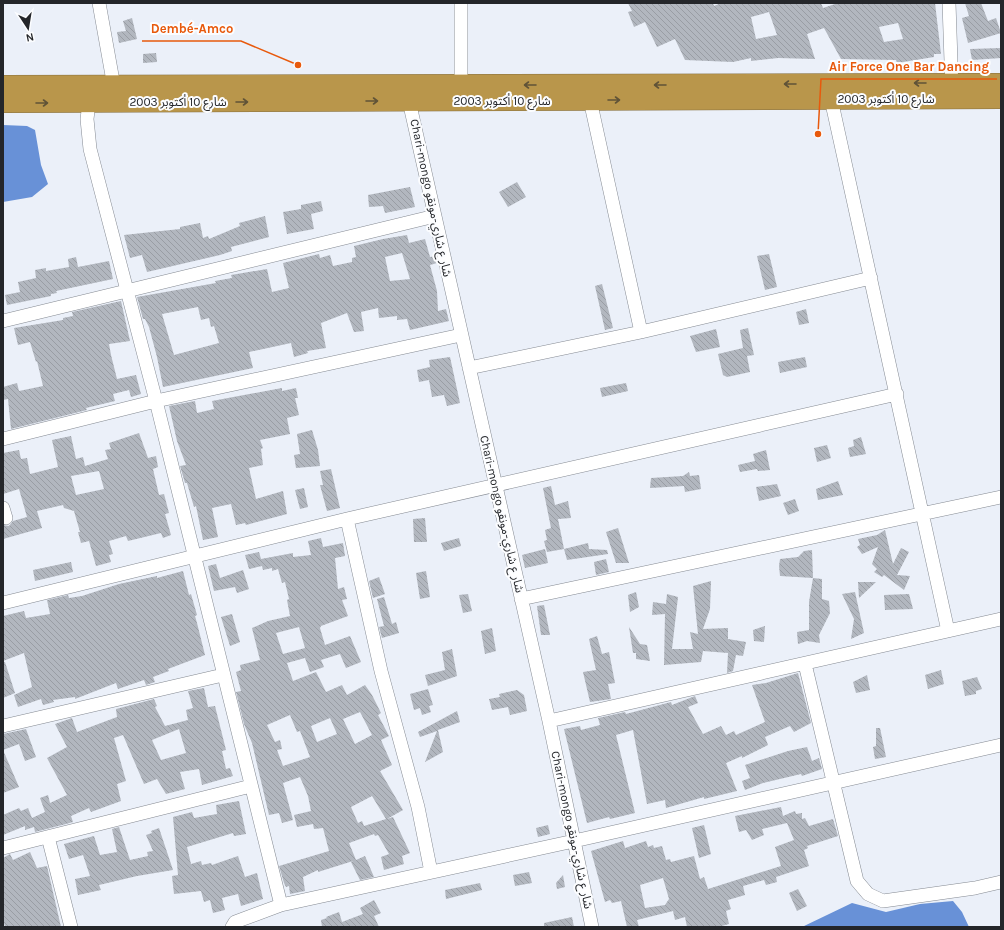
<svg xmlns="http://www.w3.org/2000/svg" width="1004" height="930" font-family="Karla,'Noto Sans Arabic',sans-serif">
<style>
.water{fill:#6891d7}
.building{fill:url(#building-back-hatch);fill-rule:evenodd}
.lines{fill:none;stroke-linecap:round;stroke-linejoin:round}
.minor-casing{stroke:#858a92;stroke-width:14}
.highway-casing{stroke:#856f3f;stroke-width:20}
.minor{stroke:#fff;stroke-width:13}
.highway{stroke:#b9964b;stroke-width:19}
.oneway{stroke:#605337}
.labels{text-anchor:middle;dominant-baseline:central;stroke-width:4;stroke-linejoin:round;paint-order:stroke}
.street-label{font-size:12px;fill:#24262a;stroke:#fcfdff}
.leader{fill:none;stroke:#e8590c;stroke-width:1.5}
.callout-dot{fill:#e8590c;stroke:#fcfdff;stroke-width:1.5}
.callout-label{font-size:13px;text-anchor:middle;font-weight:bold;fill:#e8590c;stroke:#fcfdff;stroke-width:4;stroke-linejoin:round;paint-order:stroke}
</style>
<defs>
<pattern id="building-back-hatch" width="6" height="6" patternUnits="userSpaceOnUse"><rect width="6" height="6" fill="#b2b7bf"/><path d="M-1 5l2 2M0 0l6 6M5-1l2 2" fill="none" stroke="#999da4"/></pattern>
</defs>
<rect width="100%" height="100%" fill="#ebf0f9"/>
<path class="water" d="M3,125L27,126L35,130L41,165L48,184L32,197L3,202Z
M953,901L962,912L969,927H802L852,903L886,912L920,904Z"/>
<path class="building" d="M628,3H713L714,6L721,3H821L823,8L838,3H935L941,54H934V57L897,63L896,60L841,59L824,28L807,34L815,59L778,58L751,61V58L733,62L685,60L675,39L657,47L645,22L634,27L628,12L632,11ZM769,12L777,35L756,39L751,17ZM898,23L903,39L884,42L879,27Z
M965,3H981L988,21L996,18L1001,33L968,43L962,18L969,16Z
M132,18L137,39L119,43L117,32L126,31L123,21Z
M1001,48V58L972,60L970,49Z
M156,53L157,62L143,63V54Z
M517,182L526,197L508,207L499,192Z
M410,187L415,207L385,213L383,206L369,207L368,195Z
M321,201L323,211L311,214L314,229L287,234L283,212L301,209V205Z
M265,216L269,237L231,247L232,251L220,255L147,272L142,255L130,258L124,235L180,229V227L200,223L203,238L208,236L209,239L240,226L239,223Z
M407,235L409,243L425,239L430,257L436,256L437,263L430,265L437,291L438,311L446,309L449,321L410,330L407,319L397,320V316L379,318L378,308L361,312L364,331L354,332L347,313L321,323L326,348L307,351L308,353L294,357L291,343L249,352L253,368L163,387L157,357L149,327L145,319H143L137,297L216,283L215,281L232,278L231,275L267,269L272,292L289,288L283,263L319,254L320,258L330,255L333,266L352,262V258L356,257L354,246L383,239ZM402,253L410,279L390,281L385,257ZM198,307L201,320L209,318L211,327L214,326L219,343L174,355L162,314Z
M769,254L777,287L765,290L757,256Z
M76,257L78,267L109,261L113,279L56,291L57,293L51,294V296L7,305L5,295L20,292L18,282L36,278L35,270L46,268V271L69,267L68,259Z
M602,284L613,328L605,330L595,286Z
M121,301L130,341L109,344L111,355L117,379L136,375L141,394L131,397L129,390L113,394L115,401L86,408L87,410L11,429L8,399L3,400V387L17,383L19,391L43,386L37,361L36,362L30,342L18,345L14,328L63,320V318L73,316L72,312Z
M806,309L809,323L799,325L796,312Z
M748,328L754,355L747,356L750,372L727,377L723,375L718,354L743,348L740,330Z
M716,329L720,347L696,352L690,336Z
M450,357L460,403L447,406L444,395L432,397L429,380L419,382L417,370L430,367L429,360Z
M805,357L807,367L780,373L778,362Z
M626,383L628,391L602,397L600,388Z
M282,388V391L296,388L298,398H295L299,415L287,418L290,434L260,440L263,448L261,449L263,465L249,468L256,499L283,491L287,514L246,525L245,523L236,525L231,504L212,508L218,537L203,540L196,506L194,507L187,483H185L180,466L186,465L177,441L169,406L195,401L197,413L214,409L212,401Z
M312,430L318,450L320,466L296,468L294,455L300,454L297,434Z
M139,433L148,458L156,456L158,467L153,469L159,495L164,494L169,513L165,514L171,535L163,538L161,533L128,541L126,536L109,541L113,554L109,555L111,562L96,566L89,541L81,543L78,532H80L74,511L64,508L63,505L37,511L42,528L3,539V525L9,526L13,521L27,517L19,489L3,494V453L19,450L21,459L27,458L30,474L58,467L52,440L71,436L76,459L83,457L85,466L108,459L105,450L111,449L109,443ZM99,471L104,489L76,495L71,476Z
M861,437L866,454L850,457L848,448L854,446L853,440Z
M827,445L831,458L817,462L814,448Z
M766,450L770,470L758,471L757,469L740,472L738,465L755,461L753,454Z
M331,469L340,508L327,511L320,485H323L320,471Z
M689,472L690,476L699,475L701,489L685,492L684,486L650,488L651,478L683,476Z
M838,481L843,495L818,500L816,489Z
M777,484L781,496L759,501L756,487Z
M551,486L555,505L568,501L571,518L558,519L564,549L547,552L544,541L547,540L545,530L551,528L543,488Z
M304,488L308,507L300,509L295,490Z
M795,499L799,511L788,515L783,503Z
M425,518L427,542H414L413,519Z
M618,528L629,563H616L606,532Z
M885,530L893,564L901,548L909,552L897,575L910,576L904,590L884,575L882,577L874,572L877,569L872,564L878,547L862,554L857,547L860,545L858,539L877,535Z
M321,538L323,547L343,543L345,556L335,558L338,589L344,587L347,599L342,600L348,616L321,626L320,628L325,645L350,636L361,662L346,668L340,654L321,660L324,667L310,672L305,658L287,663L293,681L316,672L326,692L342,685L347,695L365,685L372,695L381,713L378,715L389,736L381,740L392,765L380,771L403,810L387,819L393,817L410,853L402,856L404,864L384,870L381,857L389,854L378,835L375,836L374,834L349,843L356,860L365,856L374,877L360,880L351,862L353,861L318,872V870L303,877L305,891L290,894L289,886L286,887L284,883L279,866L329,851L323,828L314,829L313,824L297,827L294,815L311,811L308,796L300,777L283,783L293,820L282,823L279,813L269,815L252,743L244,724L236,692L241,691L236,672L241,670L240,665L260,660L252,628L268,621L290,616L287,600L289,599L285,582L282,583L278,569L272,571V568L263,570L262,566L249,569L245,555L259,552L261,559L293,553V557L311,555L308,541ZM299,627L305,648L283,654L276,633ZM360,712L372,735L355,744L343,719ZM290,715L297,732L300,731L310,757L283,766L277,750L282,749L280,740L275,742L267,725ZM330,718L337,734L317,742L311,726ZM372,796L386,819L364,826L362,821L358,823L351,807Z
M459,538L461,546L444,551L441,543Z
M588,543L589,549L607,550L608,554L567,560L564,549Z
M545,549L548,563L525,568L522,555Z
M812,550L813,578L780,576L779,566L780,559L798,557L804,551Z
M606,559L609,572L596,575L594,562Z
M71,562L73,572L35,581L33,570Z
M216,564L220,578L243,570L249,589L237,593L235,587L214,591L208,566Z
M183,571L189,595L191,594L197,615L195,616L197,623L205,655L168,669L169,671L153,677L155,682L146,685L144,680L118,689L116,683L75,699V697L53,700L54,702L43,705L41,699L18,707L14,695L32,687L24,653L3,661V616L24,611L26,618L50,614L47,600L68,595L69,598L82,596L119,584L157,576V578Z
M426,571L430,597L420,599L416,573Z
M379,577L385,594L373,598L369,581Z
M813,578L822,579V599L829,601L830,613L819,635L820,643L807,641L798,644L797,632L809,630V602Z
M711,581L710,609L703,629L728,628V639L746,642L743,656L736,655L733,671L727,673L728,653L703,651L701,662L664,665L665,614L652,615L653,602L666,604L667,594L678,597L672,649H693L690,632L698,634L693,586Z
M858,582H876L859,598Z
M636,592L639,607L630,612L628,595Z
M855,592L864,633L851,639L854,619L842,594Z
M468,594L472,611L463,613L459,595Z
M909,594L913,609L885,610L884,595Z
M384,597L392,624L396,622L399,633L382,638L379,627L384,626L377,599Z
M544,605L550,635H541L537,606Z
M232,614L240,642L230,646L221,617Z
M765,626L764,642L754,641L753,630Z
M629,627L640,644L647,645L650,661L636,659V653H633Z
M492,628L496,651L485,654L481,631Z
M597,636L602,654L609,652L615,683L608,684L611,699L590,702L583,672L596,670L589,639Z
M452,649L457,676L428,686L425,675L445,670L442,652Z
M3,662H5L15,693L3,698Z
M941,670L944,684L928,689L925,675Z
M798,673L811,723L794,732L790,726L765,737L768,745L742,758V756L726,763L737,791L704,799V797L666,808L665,800L647,804L633,730L616,735L635,813L610,819L609,817L587,823L564,729L580,726L581,730L600,725L598,718L625,712L626,714L671,702L672,705L695,696L698,703L688,707L703,734L721,726L726,735L734,731L736,735L765,722L752,685L766,683Z
M867,675L870,690L856,693L853,682Z
M977,677L982,689L976,691V694L965,696L962,681Z
M204,688L208,707L215,706L226,750L222,751L226,769L230,768L233,776L202,785L199,769L180,772L185,789L166,794L157,779L144,784L123,735L114,738L126,781L117,784L121,801L91,812L89,808L71,816L73,822L66,824L35,832L34,827L25,830V826L3,835V815L19,808L21,811L28,808L32,818L45,812L40,798L48,795L50,803L67,795L47,758L67,747L55,724L72,718L77,732L117,717L116,709L154,699L157,706L155,707L165,726L188,720L186,710L193,708L188,691ZM179,729L186,753L161,760L152,740Z
M428,689L433,705L429,706L431,712L422,715L420,708L414,710L410,694Z
M517,690L524,695L527,711L510,715L508,707L492,710L489,699L500,697L499,694Z
M457,711L460,722L438,730L443,752L425,762L437,731L420,737L418,732Z
M876,728H880L886,757L875,759L873,747L876,746Z
M26,729L36,757L25,761L19,744L3,750V734Z
M807,747L812,761L819,758L822,769L802,776L801,774L763,783L745,790L742,781L750,778L745,765L788,751Z
M3,750L19,787L3,793Z
M239,801L246,834L234,836L233,833L187,847L191,864L201,861L202,865L211,863L212,865L238,856L245,877L257,873L263,899L241,906L238,894L222,898L225,910L213,913L210,900L204,902L201,891L174,894L172,876L178,875L173,817L192,812L194,818L217,814L216,805Z
M781,807L783,816L795,811L796,814L802,813V819L805,818L809,826L833,819L838,836L807,846L808,848L804,850L809,866L776,877L777,882L766,885L764,880L743,886L745,895L728,900L731,909L726,911L729,924L718,927H687L685,917L675,920L673,911L637,920L639,927H627L621,901L612,903L610,900L605,902L591,851L623,841L625,848L646,841L648,847L653,845L654,848L662,846L666,860L670,859L671,862L694,856L700,879L704,877L708,889L781,866L775,847L794,840L787,823L762,829L764,835L752,840L746,830L739,832L735,816ZM663,878L669,899L665,905L645,908L640,885Z
M548,825L550,834L538,837L536,828Z
M704,825L711,854L699,858L692,828Z
M119,827L130,860L148,856L147,852L153,851L146,835L152,833L151,831L159,828L173,870L137,876L99,885L101,890L78,895L75,879L90,876L83,855L69,859L64,844L94,836L100,855L117,852L112,829Z
M30,852L37,868L47,866L61,927H5L3,919V858L10,854L13,860Z
M529,872L532,883L515,886L513,875Z
M563,875L565,887L557,889L556,883Z
M480,883L482,890L446,899L445,890Z
M798,889L807,906L797,911L789,893Z
M374,900L381,913L374,916L379,927H322L321,920L327,918L326,917L339,912L342,922L363,914L360,908Z
M572,917L574,927H544V923Z"/>
<g class="lines">
<defs>
<path id="minor" d="M99,3L115,92
M461,3V91
M949,3L952,91
M90,95L87,119L90,149L156,401L281,905
M831,99L948,631
M590,100L641,332
M409,101L549,721L592,927
M3,321L435,216
M469,368L641,332L871,278
M3,439L156,401L461,335
M3,508L6,518
M347,519L381,671L418,807L431,872
M521,599L1001,497
M3,603L347,519L897,394
M805,664L857,881L868,894L883,901L975,888L1001,882
M549,721L1001,619
M3,726L223,675
M48,837L71,927
M3,848L251,786
M232,927L235,922L281,905L574,841L1001,745"/>
<path id="highway" d="M3,85L1001,83
M3,103L1001,99"/>
</defs>
<use href="#minor" class="minor-casing"/>
<use href="#highway" class="highway-casing"/>
<use href="#minor" class="minor"/>
<use href="#highway" class="highway"/>
</g>
<defs><path id="oneway-shaft" d="M-6 0H5M1.5-3L5.5 0L1.5 3" fill="none" stroke-width="1.6" stroke-linecap="round" stroke-linejoin="round"/></defs>
<g class="oneway">
<use href="#oneway-shaft" transform="translate(920 83) rotate(180)"/>
<use href="#oneway-shaft" transform="translate(790 84) rotate(180)"/>
<use href="#oneway-shaft" transform="translate(530 85) rotate(180)"/>
<use href="#oneway-shaft" transform="translate(660 85) rotate(180)"/>
<use href="#oneway-shaft" transform="translate(614 100)"/>
<use href="#oneway-shaft" transform="translate(372 101)"/>
<use href="#oneway-shaft" transform="translate(242 102)"/>
<use href="#oneway-shaft" transform="translate(42 103)"/>
</g>
<g class="labels">
<g class="street-label">
<text x="886" y="99">شارع 10 أكتوبر 2003</text>
<text x="502" y="101">شارع 10 أكتوبر 2003</text>
<text x="178" y="102">شارع 10 أكتوبر 2003</text>
<text transform="translate(431 198) rotate(78)">Chari-mongo شار ع شاري-مونقو</text>
<text transform="translate(502 514) rotate(77)">Chari-mongo شار ع شاري-مونقو</text>
<text transform="translate(572 830) rotate(78)">Chari-mongo شار ع شاري-مونقو</text>
</g>
</g>
<path class="leader" d="M298 65L241 41H142M818 134L821 79H997"/>
<g class="callout-dot">
<circle cx="298" cy="65" r="4"/>
<circle cx="818" cy="134" r="4"/>
</g>
<g class="callout-label">
<text x="192" y="33">Dembé-Amco</text>
<text x="909" y="71">Air Force One Bar Dancing</text>
</g>
<rect width="1004" height="930" fill="none" stroke="#24262a" stroke-width="8"/>
<g transform="translate(28 28) rotate(168)" stroke="#fcfdff" stroke-width="3" paint-order="stroke">
<path d="M0-3L7 15L0 10L-7 15Z" fill="#24262a"/>
<text y="-6" font-size="11" font-weight="bold" text-anchor="middle" fill="#24262a">N</text>
</g>
</svg>
